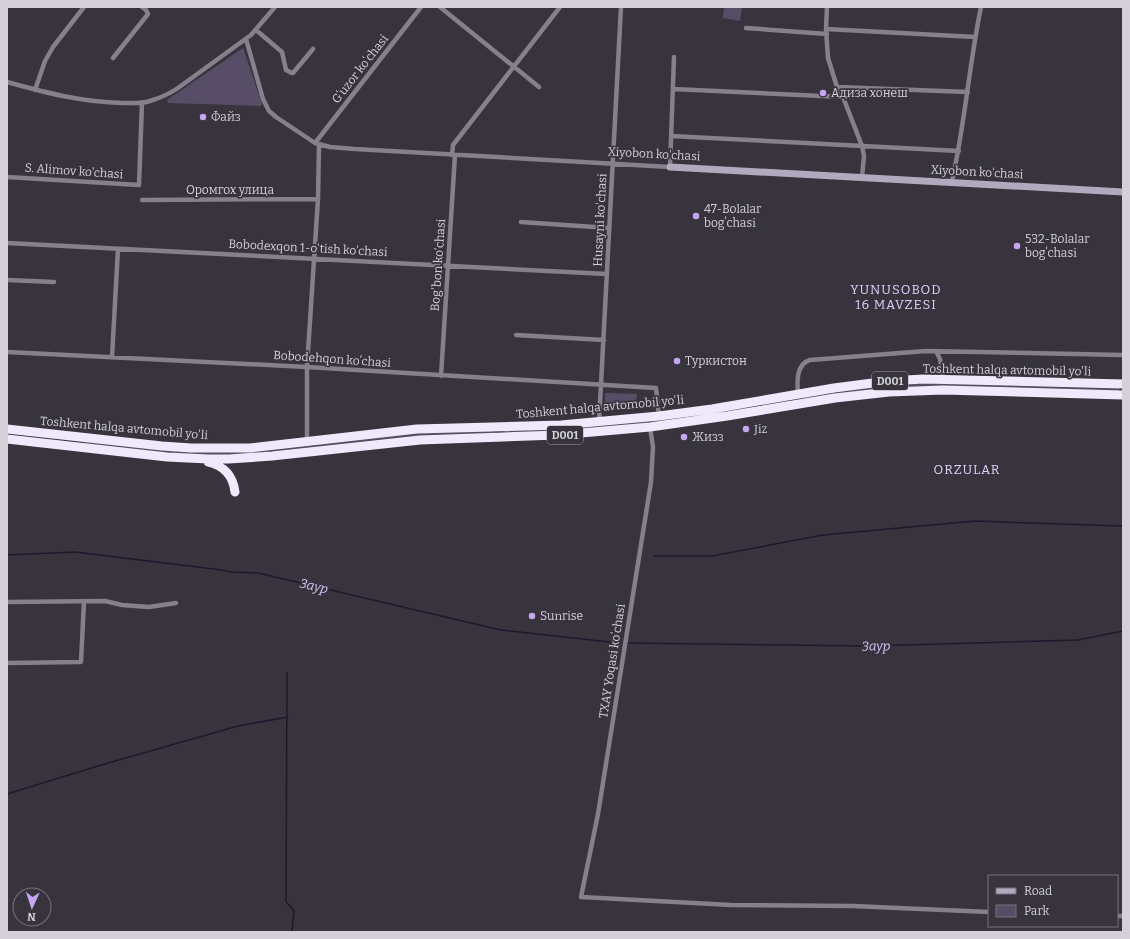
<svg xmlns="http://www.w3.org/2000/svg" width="1130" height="939" font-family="Bitter,serif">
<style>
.green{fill:#574d66}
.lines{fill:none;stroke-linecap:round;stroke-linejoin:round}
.stream{stroke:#20172d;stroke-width:1.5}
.street{stroke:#85808c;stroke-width:4.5}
.secondary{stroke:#b1a9bd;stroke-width:7}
.highway{stroke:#f0e8fb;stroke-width:9}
.poi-dot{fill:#c6a6f0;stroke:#38343e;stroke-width:1.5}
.labels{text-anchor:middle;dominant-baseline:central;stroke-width:3.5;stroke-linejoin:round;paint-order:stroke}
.shield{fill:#38343e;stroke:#a4a1a9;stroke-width:1}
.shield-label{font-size:11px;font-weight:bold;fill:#d3d0d7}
.street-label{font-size:12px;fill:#d3d0d7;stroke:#38343e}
.poi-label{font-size:12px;fill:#d3d0d7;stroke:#38343e;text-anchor:start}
.neighbourhood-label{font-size:13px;letter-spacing:1px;fill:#dfcff9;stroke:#38343e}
.water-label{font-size:13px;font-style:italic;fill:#dac5f9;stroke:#38343e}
</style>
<rect width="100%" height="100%" fill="#38343e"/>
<path class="green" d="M724,7H742L740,21L723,18Z
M243,48L262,104L261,106L168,103L167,100Z
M938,383L1119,387V392L938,387L803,400V396L870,386Z
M605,393L637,394L636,406L605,410Z
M788,400L685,419L581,430L505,433V430Z
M494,429V433L404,437L237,455H185L84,444V440L186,451L404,433Z"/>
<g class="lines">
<path class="stream" d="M7,555L75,552L214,569L232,572L258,573L501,630L618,643
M654,556H712L823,535L975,521L1123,526
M628,643L870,646L1078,640L1123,631
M287,673L286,902L294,910L292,932
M7,794L108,763L238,726L288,717"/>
<path class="street" d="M440,7L539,87
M827,7L826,29L828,58L837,87L843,97L862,146L864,156L862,177
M746,28L827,34
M826,29L975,37
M256,30L282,52L286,70L292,73H293L313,49
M246,39L263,99L269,111L276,117L315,143L330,147L355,149L670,167L674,57
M113,58L148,14L146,10L142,7
M7,82C47,93 81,102 123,103C132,103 141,104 150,101C160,98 169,94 178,88L251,35L275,7
M837,87L968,92
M673,89L843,97
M35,90L45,61L53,47L84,7
M671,136L959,151
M315,143L421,7
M452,155L453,145L560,7
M7,177L139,185L142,103
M952,181C965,124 969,65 981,7
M142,200L318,199
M521,222L609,228
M7,243L607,274
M7,280L54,282
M516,335L604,340
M936,351L940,359L943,380
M7,352L307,367L656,388L659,416
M112,357L118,249
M441,376L455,155
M798,394C797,382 796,364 810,360L926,351L1123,355
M599,422L621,7
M650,427L653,447L651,482L598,814L581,897L731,905L853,906L989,912
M307,441V367L318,199L319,145
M7,602L105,601L122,605L149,607L176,603
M7,663L81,662L84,601
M1117,916H1123"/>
<path class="secondary" d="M670,167L1123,192"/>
<path class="highway" d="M7,429L162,446L191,448H250L417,429L561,425L659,416L712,409L834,388L888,381L924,379L1123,384
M7,439L167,457L208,459H229L272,456L420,440L558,435L650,427L727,416L835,398L889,392L943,390L1123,395
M208,462C224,466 233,475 235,492"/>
</g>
<g class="poi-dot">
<circle cx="823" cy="93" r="4"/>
<circle cx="203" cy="117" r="4"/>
<circle cx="696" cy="216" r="4"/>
<circle cx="1017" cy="246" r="4"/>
<circle cx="677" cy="361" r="4"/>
<circle cx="746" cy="429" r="4"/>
<circle cx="684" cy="437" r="4"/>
<circle cx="532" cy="616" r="4"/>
</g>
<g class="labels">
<g class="shield">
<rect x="872" y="372" width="36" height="18" rx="3"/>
<rect x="547" y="426" width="36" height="18" rx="3"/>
</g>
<g class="shield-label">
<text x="890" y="381">D001</text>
<text x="565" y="435">D001</text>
</g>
<g class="street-label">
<text transform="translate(360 69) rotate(-52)">Gʻuzor koʻchasi</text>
<text transform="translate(654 154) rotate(3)">Xiyobon ko'chasi</text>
<text transform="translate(74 171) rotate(4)">S. Alimov ko'chasi</text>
<text transform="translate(977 172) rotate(3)">Xiyobon ko'chasi</text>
<text x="230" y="190">Оромгох улица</text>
<text transform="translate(600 220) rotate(-87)">Husayni ko'chasi</text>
<text transform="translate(308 248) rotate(3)">Bobodexqon 1-o'tish ko'chasi</text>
<text transform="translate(438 265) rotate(-86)">Bog'bon ko'chasi</text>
<text transform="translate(332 359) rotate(4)">Bobodehqon koʻchasi</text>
<text transform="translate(1007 370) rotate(1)">Toshkent halqa avtomobil yo'li</text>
<text transform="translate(600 407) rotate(-5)">Toshkent halqa avtomobil yo'li</text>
<text transform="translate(124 428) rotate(5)">Toshkent halqa avtomobil yo'li</text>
<text transform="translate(612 661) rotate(-81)">TXAY Yoqasi koʻchasi</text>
</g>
<g class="poi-label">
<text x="831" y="93">Адиза хонеш</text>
<text x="211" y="117">Файз</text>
<text x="704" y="209">47-Bolalar<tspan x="704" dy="14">bogʻchasi</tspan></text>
<text x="1025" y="239">532-Bolalar<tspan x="1025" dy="14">bogʻchasi</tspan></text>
<text x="685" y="361">Туркистон</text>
<text x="754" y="429">Jiz</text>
<text x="692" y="437">Жизз</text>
<text x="540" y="616">Sunrise</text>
</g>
<g class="neighbourhood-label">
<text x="896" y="289">YUNUSOBOD<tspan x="896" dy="15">16 MAVZESI</tspan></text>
<text x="967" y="469">ORZULAR</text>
</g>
<g class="water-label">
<text transform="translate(314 586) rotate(13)">Заур</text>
<text transform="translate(876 646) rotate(-1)">Заур</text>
</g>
</g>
<rect width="1130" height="939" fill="none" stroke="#d3d0d7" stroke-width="16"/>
<rect x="988" y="875" width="130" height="52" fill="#38343e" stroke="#76727b"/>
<rect x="996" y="888" width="20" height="6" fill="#b1a9bd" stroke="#76727b"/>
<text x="1024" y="895" font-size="12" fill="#d3d0d7">Road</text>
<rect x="996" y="905" width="20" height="12" fill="#574d66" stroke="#76727b"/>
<text x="1024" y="915" font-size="12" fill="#d3d0d7">Park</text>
<g transform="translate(32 907) rotate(183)"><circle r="19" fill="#38343e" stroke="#76727b"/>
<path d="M0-3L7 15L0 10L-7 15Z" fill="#c6a6f0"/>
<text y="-6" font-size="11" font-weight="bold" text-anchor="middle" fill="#d3d0d7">N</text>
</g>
</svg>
